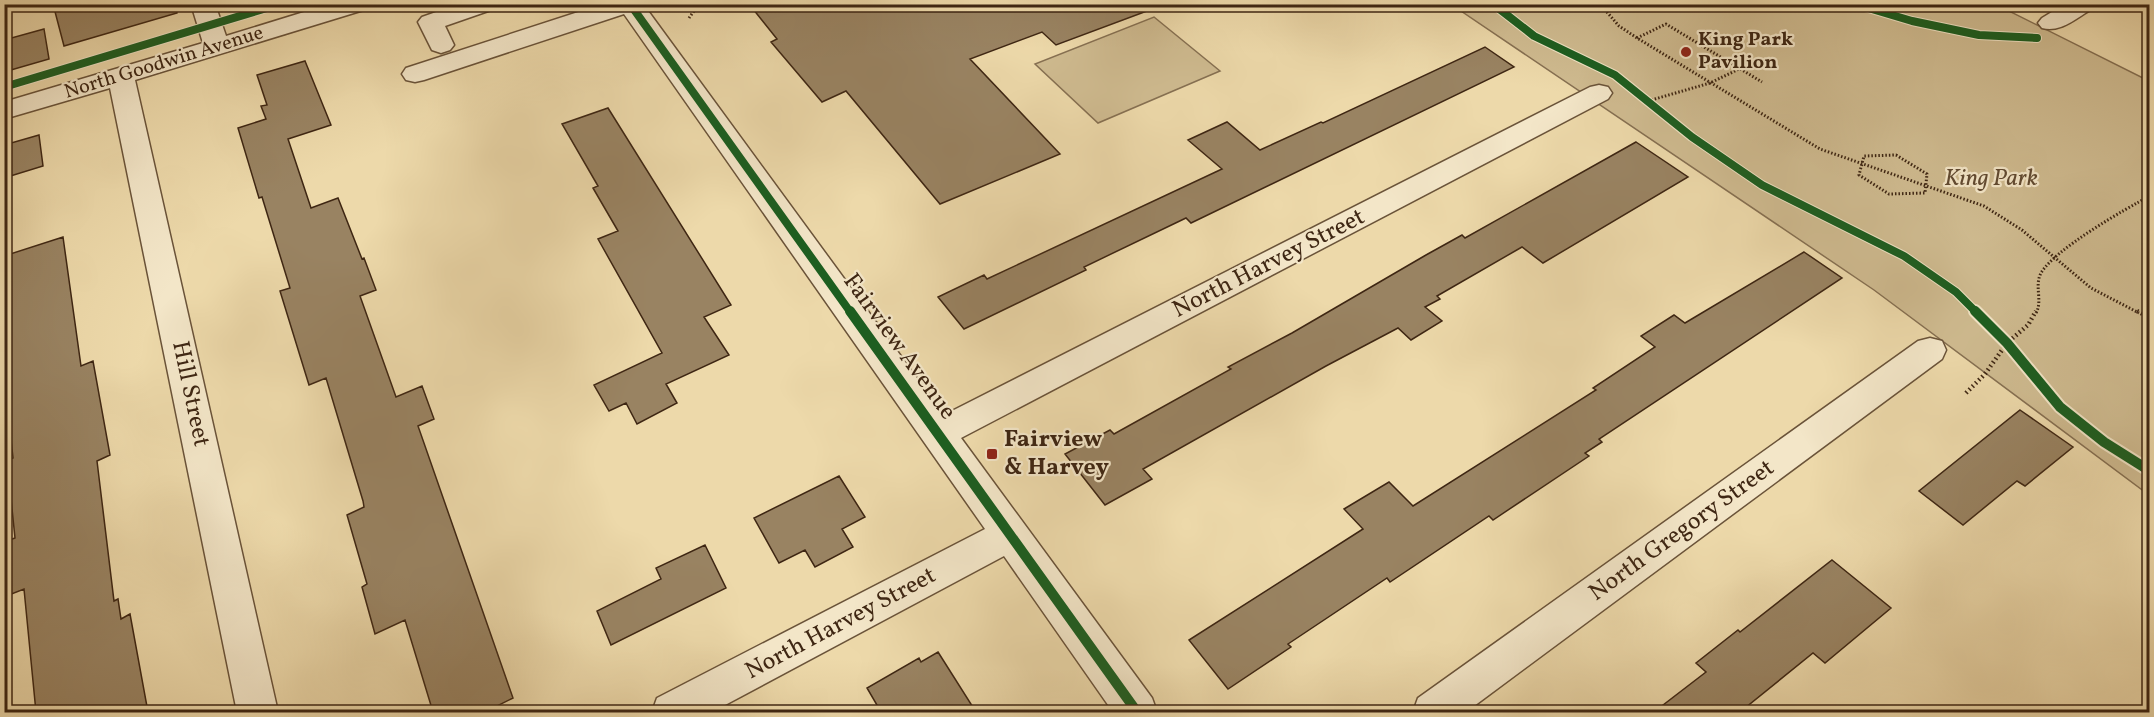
<svg xmlns="http://www.w3.org/2000/svg" width="2154" height="717" font-family="Vollkorn,serif">
<style>
.green{fill:#cfbb90;stroke:#867052;stroke-width:1.5}
.building{fill:#998362;stroke:#3e2613;stroke-width:1.5}
.lines{fill:none;stroke-linecap:round;stroke-linejoin:round}
.minor-casing{stroke:#6a5339;stroke-width:3}
.path-far1{stroke:#3e2613;stroke-width:3;stroke-dasharray:1.5 2;stroke-linecap:butt}
.path{stroke:#3e2613;stroke-width:4.5;stroke-dasharray:1.5 3;stroke-linecap:butt}
.minor{fill:#f3e6c8;fill-rule:evenodd}
.cycleway-far1-casing{stroke:#f3e6c8;stroke-width:10}
.cycleway-casing{stroke:#f3e6c8;stroke-width:14}
.cycleway-far1{stroke:#1b5e20;stroke-width:8}
.cycleway{stroke:#1b5e20;stroke-width:10}
.poi-dot{fill:#8f2418;stroke:#f3e6c8;stroke-width:2}
.labels{text-anchor:middle;dominant-baseline:central;stroke-width:4.5;stroke-linejoin:round;paint-order:stroke}
.far-poi-label{font-size:20px;font-weight:bold;fill:#3e2613;stroke:#f3e6c8;text-anchor:start}
.far-street-label{font-size:20px;fill:#3e2613;stroke:#f3e6c8}
.park-label{font-size:24px;font-style:italic;fill:#624b32;stroke:#f3e6c8}
.street-label{font-size:24px;fill:#3e2613;stroke:#f3e6c8}
.poi-label{font-size:24px;font-weight:bold;fill:#3e2613;stroke:#f3e6c8;text-anchor:start}
</style>
<rect width="100%" height="100%" fill="#edd9aa"/>
<filter id="stains"><feTurbulence type="fractalNoise" baseFrequency=".00333" numOctaves="4"/><feColorMatrix values="0 0 0 0 .2 0 0 0 0 .09 0 0 0 0 .02 0 0 0 .5 -.17"/></filter>
<radialGradient id="worn" r=".72"><stop offset=".6" stop-color="#630" stop-opacity="0"/><stop offset="1" stop-color="#630" stop-opacity=".3"/></radialGradient>
<path class="green" d="M1427,5H1997L2149,81V495L1874,290L1452,5L1436,10Z
M1154,17L1220,71L1098,123L1035,64Z"/>
<path class="building" d="M53,4H176L177,13L64,46Z
M749,4H1154L1155,8L1056,45L1042,32L970,59L1060,154L940,204L846,91L822,102L771,42L777,39Z
M44,29L49,59L4,72V40Z
M1485,47L1514,67L1191,223L1186,218L1084,267L1086,270L964,329L938,297L984,275L987,279L1222,169L1188,140L1227,122L1260,150L1321,122L1323,123Z
M305,61L331,125L288,139L311,208L338,198L362,259L364,258L376,290L360,296L396,397L422,386L434,419L418,426L513,698L485,712H433L405,620L375,634L362,587L367,584L347,515L364,507L363,501L326,378L309,385L280,291L290,288L262,197L259,198L238,128L266,119L261,106L267,105L257,75Z
M608,108L731,305L704,317L729,355L666,384L677,403L637,424L626,403L609,411L594,385L662,353L598,239L618,231L593,188L598,186L562,124Z
M39,135L43,166L4,178V145Z
M1636,142L1688,177L1543,263L1522,247L1437,296L1440,299L1425,307L1442,321L1411,340L1398,328L1326,366L1143,469L1152,479L1105,505L1065,454L1110,430L1114,434L1231,369L1228,367L1292,333L1426,255L1462,235L1465,238Z
M63,237L81,366L93,361L110,455L97,461L114,601L118,599L121,619L130,614L148,712H36L24,589L4,597V542L15,538L7,460L13,458L6,394L11,392L4,312V256Z
M1804,252L1842,278L1599,439L1602,442L1585,453L1589,456L1493,520L1489,516L1390,582L1387,578L1288,644L1291,647L1228,689L1189,640L1363,529L1344,509L1389,482L1413,506L1596,390L1593,388L1655,347L1641,336L1674,315L1685,323Z
M2020,410L2073,447L2025,486L2017,481L1963,525L1919,491Z
M839,476L865,517L842,529L853,547L815,567L805,550L779,563L754,518Z
M705,545L726,588L611,645L597,611L661,579L656,568Z
M1832,560L1891,608L1825,663L1813,653L1740,712H1654L1706,672L1696,663L1738,630L1740,632Z
M938,652L976,712H881L867,688L919,658L921,662Z"/>
<g class="lines">
<defs>
<path id="minor" d="M191,4H215L226,36L330,4H370L367,9L135,80L278,712H237L110,88L4,119V102L203,43Z
M459,4H497L494,9L445,26L454,45L450,50L441,53L432,50L418,22L422,17Z
M603,4H643L944,415L1590,87L1599,85L1608,87L1612,93L1608,99L961,438L1152,698L1157,712H1113L1004,556L712,712H652L657,698L985,529L624,14L424,80L415,82L406,80L402,74L406,68Z
M2065,4H2095L2092,9C2076,18 2061,33 2042,28L2038,23L2042,18Z
M1930,338L1942,341L1946,350L1942,359L1466,712H1413L1418,698L1918,341Z"/>
</defs>
<use href="#minor" class="minor-casing"/>
<path class="path-far1" d="M1600,4L1619,26L1637,38L1820,149L1984,206L2022,230L2091,288L2139,313
M689,18L699,4
M1637,38L1666,24L1762,82
M1648,101L1710,83L1739,69
M1896,155L1927,174L1925,193L1889,194L1859,175L1864,156Z
M2036,313C2043,301 2034,286 2041,273C2055,249 2125,209 2150,196"/>
<path class="path" d="M2137,311L2150,318
M1966,393L1985,374L2007,343L2028,325L2036,311"/>
<use href="#minor" class="minor"/>
<defs>
<path id="cycleway-far1" d="M630,4L851,313
M1493,4L1534,36L1615,75L1692,137L1762,185L1904,256L1956,292L1977,313
M1855,4L1912,21L1979,35L2037,38
M4,87L280,4"/>
<path id="cycleway" d="M850,311L1137,712
M1975,311L2007,343L2060,407L2104,442L2150,471"/>
</defs>
<use href="#cycleway-far1" class="cycleway-far1-casing"/>
<use href="#cycleway" class="cycleway-casing"/>
<use href="#cycleway-far1" class="cycleway-far1"/>
<use href="#cycleway" class="cycleway"/>
</g>
<g class="poi-dot">
<circle cx="1686" cy="52" r="6"/>
<rect x="986" y="448" width="12" height="12" rx="3"/>
</g>
<g class="labels">
<g class="far-poi-label">
<text x="1698" y="40">King Park<tspan x="1698" dy="23">Pavilion</tspan></text>
</g>
<g class="far-street-label">
<text transform="translate(164 63) rotate(-17)">North Goodwin Avenue</text>
</g>
<g class="park-label">
<text x="1991" y="179">King Park</text>
</g>
<g class="street-label">
<text transform="translate(1269 264) rotate(-27)">North Harvey Street</text>
<text transform="translate(899 347) rotate(54)">Fairview Avenue</text>
<text transform="translate(190 394) rotate(78)">Hill Street</text>
<text transform="translate(1682 531) rotate(-36)">North Gregory Street</text>
<text transform="translate(841 624) rotate(-28)">North Harvey Street</text>
</g>
<g class="poi-label">
<text x="1004" y="440">Fairview<tspan x="1004" dy="28">&amp; Harvey</tspan></text>
</g>
</g>
<rect width="2154" height="717" fill="none" stroke="#edd9aa" stroke-width="24"/>
<rect x="6" y="6" width="2142" height="705" fill="none" stroke="#3e2613" stroke-width="3"/>
<rect x="12" y="12" width="2130" height="693" fill="none" stroke="#3e2613" stroke-width="1.5"/>
<rect width="100%" height="100%" filter="url(#stains)"/>
<rect width="100%" height="100%" fill="url(#worn)"/>
</svg>
